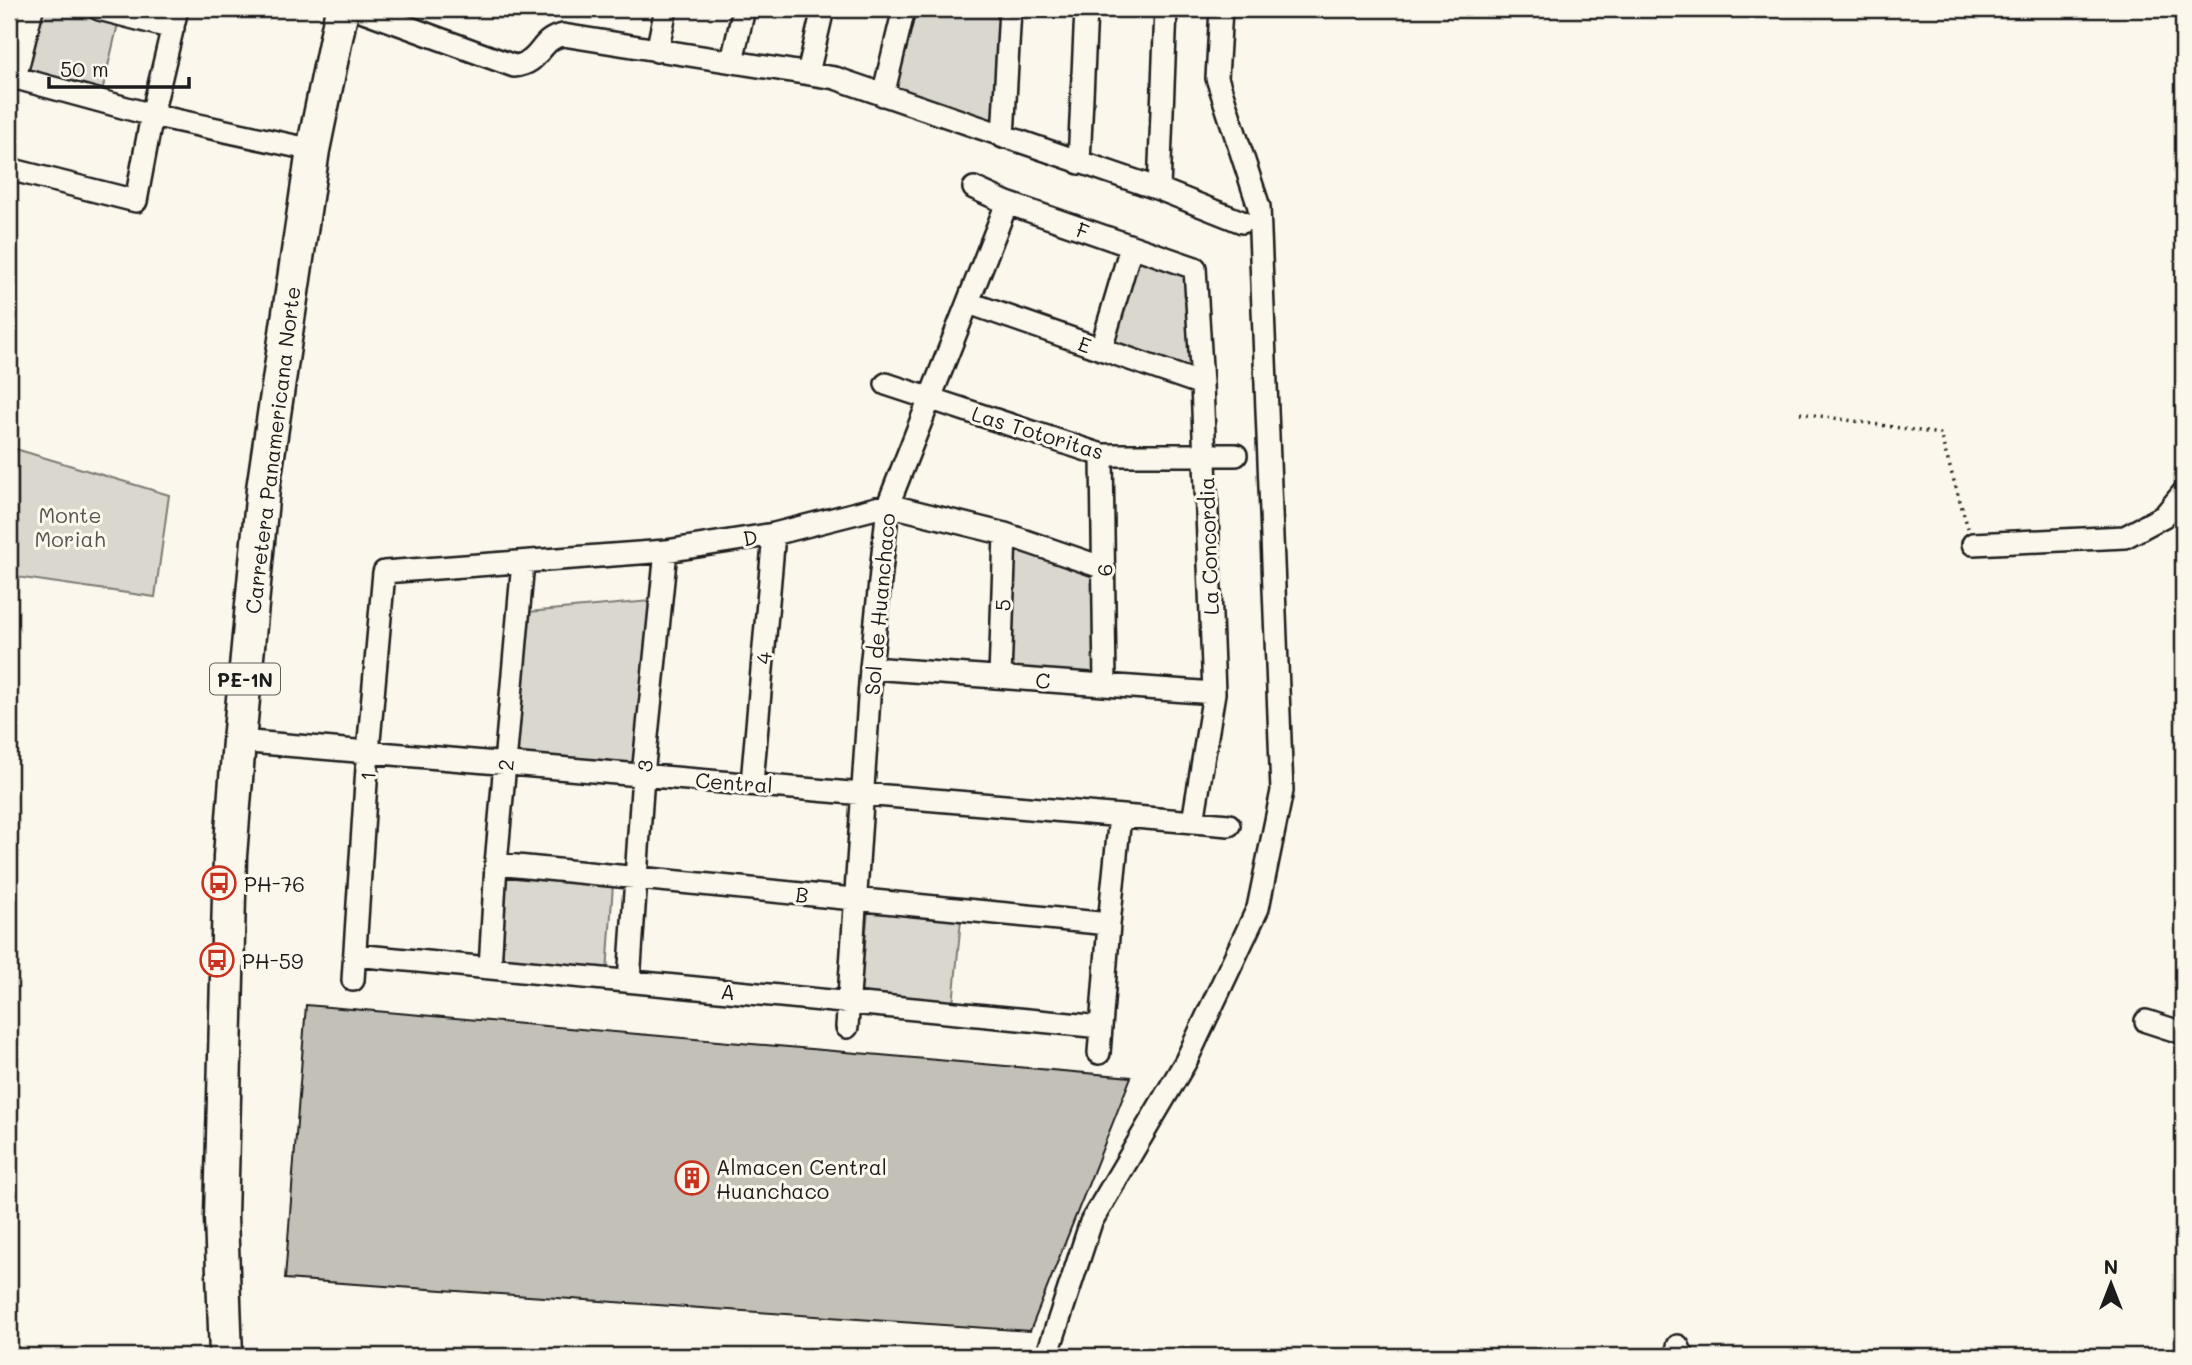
<svg xmlns="http://www.w3.org/2000/svg" width="2192" height="1365" font-family="Mali,sans-serif">
<style>
.green{fill:#dad7ce;stroke:#7b7a75;stroke-width:2}
.building{fill:#c3c0b8;stroke:#1c1c1c;stroke-width:2}
.lines{fill:none;stroke-linecap:round;stroke-linejoin:round}
.minor-casing{stroke:#1c1c1c;stroke-width:26}
.highway-casing{stroke:#1c1c1c;stroke-width:37}
.path{stroke:#1c1c1c;stroke-width:3.5;stroke-dasharray:2 5;stroke-linecap:butt}
.minor{stroke:#fbf7ec;stroke-width:21}
.highway{stroke:#fbf7ec;stroke-width:32}
.labels{text-anchor:middle;dominant-baseline:central;stroke-width:6;stroke-linejoin:round;paint-order:stroke}
.shield{fill:#fbf7ec;stroke:#5f5e5a;stroke-width:2}
.shield-label{font-size:19px;font-weight:bold;fill:#1c1c1c}
.street-label{font-size:21px;fill:#1c1c1c;stroke:#fbf7ec}
.park-label{font-size:21px;fill:#555451;stroke:#fbf7ec}
.poi-label{font-size:21px;fill:#1c1c1c;stroke:#fbf7ec;text-anchor:start}
</style>
<rect width="100%" height="100%" fill="#fbf7ec"/>
<filter id="ink" filterUnits="userSpaceOnUse"><feTurbulence type="fractalNoise" baseFrequency=".0143" numOctaves="2"/><feDisplacementMap in="SourceGraphic" scale="14" xChannelSelector="R" yChannelSelector="G"/><feConvolveMatrix kernelMatrix="1 2 1 2 8 2 1 2 1" color-interpolation-filters="sRGB"/></filter>
<g filter="url(#ink)">
<path class="green" d="M37,9H64L118,24L101,96L19,74Z
M913,9H1000L994,127L893,91Z
M1135,256L1191,277L1199,376L1107,346Z
M9,447L169,495L155,597L9,576Z
M1012,542L1100,573L1102,680L1006,673Z
M650,601L635,765L515,755L528,612Z
M502,876L613,884L607,973L493,964Z
M868,910L961,919L953,1005L860,997Z"/>
<path class="building" d="M306,1005L1131,1077L1030,1331L285,1279Z"/>
<g class="lines">
<defs>
<path id="minor" d="M99,9L173,28
M358,9L514,66C542,64 538,39 563,35L835,78L1159,189L1242,222
M657,51L666,9
M732,61L744,9
M808,73L823,9
M9,76L152,115L313,150
M15,78L32,9
M883,95L904,9
M1003,137L1010,9
M1079,163L1086,9
M9,169L136,201L152,115L177,9
M974,188L1007,203L1195,268L1202,384L1214,693L1193,822
M1159,189L1166,9
M969,303L1202,384
M1101,349L1131,247
M886,384L1102,455H1236
M1102,455L1105,685
M1973,544L2125,537L2164,516L2183,493
M871,668L1214,693
M1000,677L1005,534
M239,741L1229,825
M752,783L774,534
M496,864L1109,924
M355,955L1101,1027
M490,968L496,864L523,562
M353,980L368,752L384,572L666,551L774,534L888,505L1005,534L1104,568
M629,981L643,775L666,551
M2146,1021L2183,1033
M847,1027L871,668L888,505L1007,203
M1099,1053L1109,924L1120,816
M1678,1346L1683,1356
M1047,1356L1091,1222L1186,1061L1258,908L1282,791L1259,207L1217,78L1221,9"/>
<path id="highway" d="M226,1356L221,1217L230,856L239,741L263,489L313,150L342,9"/>
</defs>
<use href="#minor" class="minor-casing"/>
<use href="#highway" class="highway-casing"/>
<path class="path" d="M1800,413L1940,434L1968,528"/>
<use href="#minor" class="minor"/>
<use href="#highway" class="highway"/>
</g>
</g>
<defs>
<symbol id="bus-ring" viewBox="-11 -11 22 22"><circle r="9.5" fill="#fbf7ec" stroke="#c8321e" stroke-width="1.5"/><path d="M-5-6H5V4H4V6H2V4H-2V6H-4V4H-5ZM-3.5-4V0h7V-4ZM-3.5 1.2v1.5H-2V1.2ZM2 1.2v1.5H3.5V1.2Z" fill="#c8321e"/></symbol>
<symbol id="building-ring" viewBox="-11 -11 22 22"><circle r="9.5" fill="#fbf7ec" stroke="#c8321e" stroke-width="1.5"/><path d="M-4-6H4V6H1V3H-1V6H-4ZM-2.5-4.3h1.7v1.8h-1.7ZM.8-4.3h1.7v1.8H.8ZM-2.5-1h1.7V.8h-1.7ZM.8-1h1.7V.8H.8Z" fill="#c8321e"/></symbol>
</defs>
<g fill-rule="evenodd">
<use href="#bus-ring" x="200" y="864" width="38" height="38"/>
<use href="#bus-ring" x="198" y="941" width="38" height="38"/>
<use href="#building-ring" x="673" y="1159" width="38" height="38"/>
</g>
<g class="labels">
<rect class="shield" x="210" y="663.5" width="70" height="31" rx="5"/>
<g class="shield-label">
<text x="245" y="679">PE-1N</text>
</g>
<g class="street-label">
<text transform="translate(1083 230) rotate(20)">F</text>
<text transform="translate(1085 344) rotate(19)">E</text>
<text transform="translate(1038 432) rotate(17)">Las Totoritas</text>
<text transform="translate(272 450) rotate(-83)">Carretera Panamericana Norte</text>
<text transform="translate(750 537) rotate(-9)">D</text>
<text transform="translate(1208 546) rotate(-92)">La Concordia</text>
<text transform="translate(1104 570) rotate(-91)">6</text>
<text transform="translate(879 604) rotate(-85)">Sol de Huanchaco</text>
<text transform="translate(1002 605) rotate(-88)">5</text>
<text transform="translate(763 658) rotate(-85)">4</text>
<text transform="translate(1043 680) rotate(5)">C</text>
<text transform="translate(505 765) rotate(-85)">2</text>
<text transform="translate(644 766) rotate(-85)">3</text>
<text transform="translate(367 776) rotate(-86)">1</text>
<text transform="translate(734 782) rotate(4)">Central</text>
<text transform="translate(802 894) rotate(6)">B</text>
<text transform="translate(728 991) rotate(6)">A</text>
</g>
<g class="park-label">
<text x="70" y="514">Monte<tspan x="70" dy="24">Moriah</tspan></text>
</g>
<g class="poi-label">
<text x="244" y="883">PH-76</text>
<text x="242" y="960">PH-59</text>
<text x="716" y="1166">Almacen Central<tspan x="716" dy="24">Huanchaco</tspan></text>
</g>
</g>
<rect width="2192" height="1365" fill="none" stroke="#fbf7ec" stroke-width="35"/>
<rect x="18" y="18" width="2157" height="1330" fill="none" stroke="#1c1c1c" stroke-width="2.5" filter="url(#ink)"/>
<g transform="translate(2111 1284)" stroke="#fbf7ec" stroke-width="5" paint-order="stroke">
<path d="M0-5L12 26L0 18L-12 26Z" fill="#1c1c1c"/>
<text y="-10" font-size="19" font-weight="bold" text-anchor="middle" fill="#1c1c1c">N</text>
</g>
<path d="M49 77v10h140v-10" fill="none" stroke="#1c1c1c" stroke-width="3.5"/>
<text x="60" y="77" font-size="21" fill="#1c1c1c" stroke="#fbf7ec" stroke-width="5" paint-order="stroke">50 m</text>
</svg>
